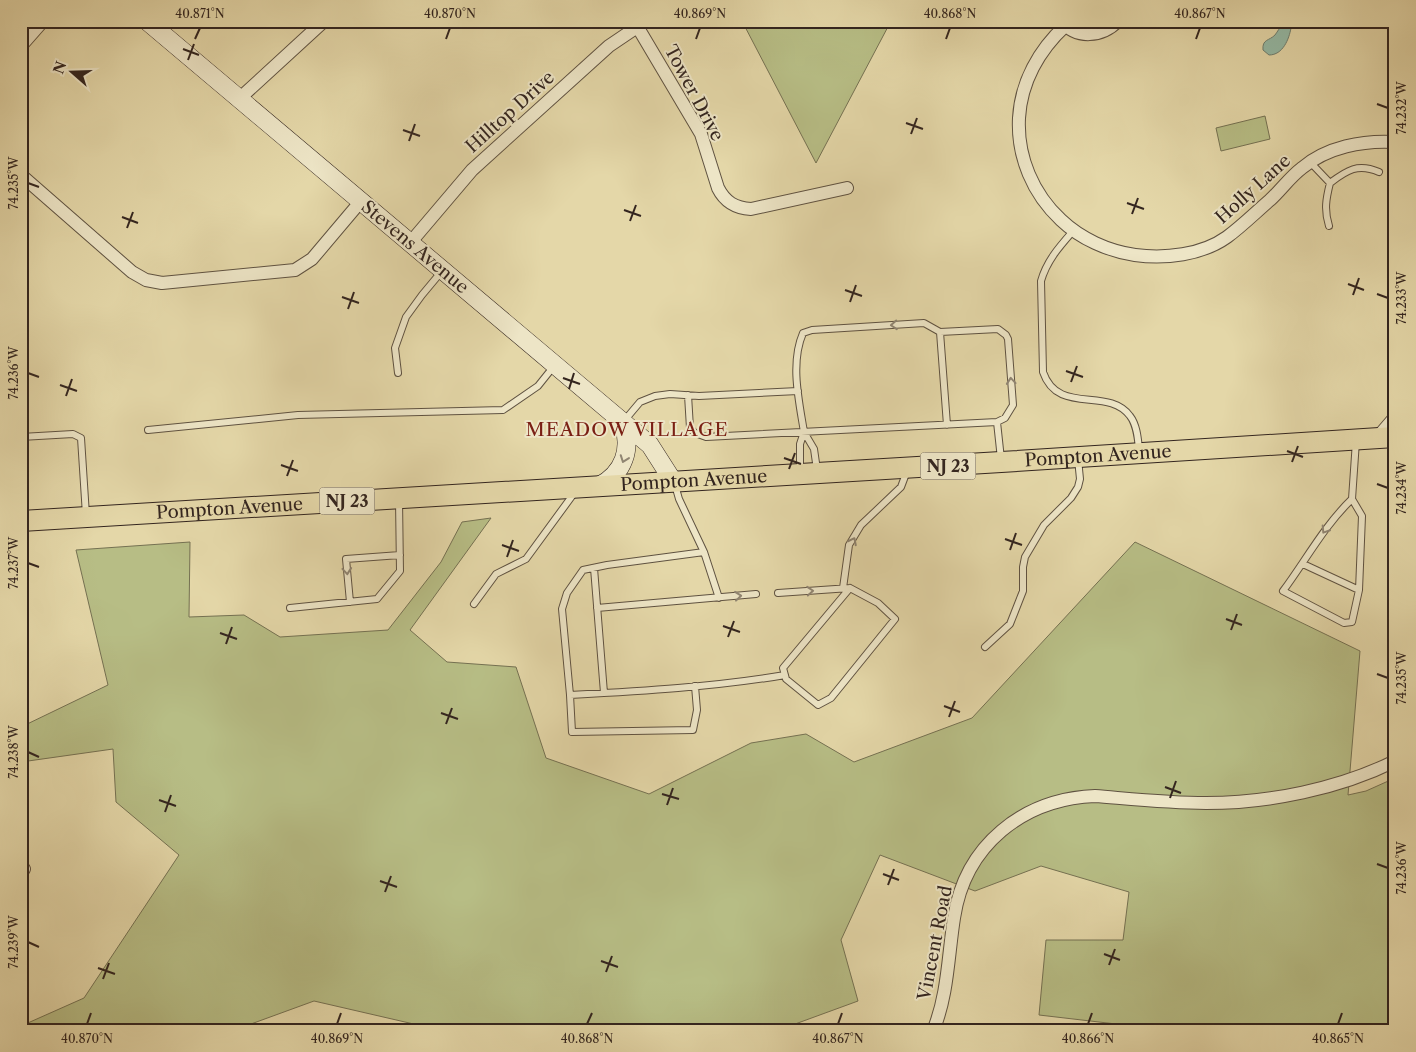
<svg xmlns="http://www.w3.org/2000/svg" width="1416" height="1052" font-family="'Libre Caslon Text',serif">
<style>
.green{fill:#b7bd85;stroke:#757152}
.water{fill:#95baa6;stroke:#6e7e70}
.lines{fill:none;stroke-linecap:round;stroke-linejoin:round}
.service-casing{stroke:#5f5241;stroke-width:8}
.minor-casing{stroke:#5f5241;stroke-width:14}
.secondary-casing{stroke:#33251f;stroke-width:19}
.primary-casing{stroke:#33251f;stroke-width:22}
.service{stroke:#ede5c6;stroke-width:6}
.minor{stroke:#ede5c6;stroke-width:12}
.secondary{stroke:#ede5c6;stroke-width:18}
.primary{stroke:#e4d7a8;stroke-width:20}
.oneway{stroke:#908572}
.ticks{fill:none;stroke:#33251f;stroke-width:2}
.labels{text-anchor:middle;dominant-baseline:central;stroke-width:4;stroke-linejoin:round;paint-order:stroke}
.shield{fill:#ede5c6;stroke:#6b5f51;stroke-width:1}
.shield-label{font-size:16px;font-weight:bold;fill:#33251f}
.street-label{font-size:18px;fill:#33251f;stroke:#ede5c6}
.neighbourhood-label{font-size:19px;letter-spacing:1px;fill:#7a1f14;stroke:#ede5c6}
.neatline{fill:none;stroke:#33251f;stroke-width:2}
.ticks-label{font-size:12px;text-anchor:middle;fill:#33251f}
</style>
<rect width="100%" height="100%" fill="#e4d7a8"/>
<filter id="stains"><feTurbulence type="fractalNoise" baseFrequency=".004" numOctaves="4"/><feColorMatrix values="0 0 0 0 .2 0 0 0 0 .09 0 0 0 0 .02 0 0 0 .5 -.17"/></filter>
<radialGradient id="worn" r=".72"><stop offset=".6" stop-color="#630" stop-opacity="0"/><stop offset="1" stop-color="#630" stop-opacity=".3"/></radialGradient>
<path class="green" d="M742,21H891L816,163Z
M1265,116L1270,139L1221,151L1216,128Z
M491,518L410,630L447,662L516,667L546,758L649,794L751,743L806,734L854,762L972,718L1135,542L1360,651L1348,795L1366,791L1395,778V1031H1176L1039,1015L1046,940H1123L1129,892L1041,866L975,891L880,855L841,940L858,1001L776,1031H444L314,1001L251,1024L248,1031H21V1026L84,998L179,855L116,802L113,749L21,762V727L108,685L76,550L190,542L189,617L244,615L280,637L388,630L441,562L462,522Z"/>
<path class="water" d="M1283,25L1291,28C1289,39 1283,55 1269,55L1263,50C1262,39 1269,41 1275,35C1278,31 1279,28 1283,25Z"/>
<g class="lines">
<defs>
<path id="service" d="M1310,162L1330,183C1326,199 1324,210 1329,226
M1330,183C1347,170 1358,163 1379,172
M1074,230C1060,246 1047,260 1041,281L1043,372C1058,416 1108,386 1130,416C1137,425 1138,439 1139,449
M940,332L947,425
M398,373L395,348L406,317L422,295L442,271
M688,395L690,428L695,433L706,437L997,422L1005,418L1013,405L1008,339L1006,335L998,329L940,332L924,323L812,330L803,333C790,363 799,401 804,432
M624,421L640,402L655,396L670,394L699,396L798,391
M997,422L1001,459
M148,430L298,415L503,410L538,386L554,366
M21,437L73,434L81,438L86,515
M800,470V444L804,432L814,449L817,470
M675,485L679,499L704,552L719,598
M1352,499C1324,526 1306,560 1283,591L1344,623L1352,622L1359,590
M704,552L607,565L583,570L567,593L562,609L570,695C642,691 714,687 785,675
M1303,564L1359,590L1362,516L1352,499L1356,441
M594,568L604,693
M843,588L849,545L861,525L901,487L907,471
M778,593L850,588L878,603L895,619L831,698L818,705L786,679L783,668L850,588
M350,602L346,559L400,555
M474,604L496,574L526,559L575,492
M290,608L377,599L400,571L399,500
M597,608L756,594
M985,647L1010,624L1023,591V567L1025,557L1044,525L1071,498L1078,487L1080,479L1078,459
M570,695L572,732L693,730L697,710L695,686"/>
<path id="minor" d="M1061,21C1077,40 1102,37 1118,21
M637,26L701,134L718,188C725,202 735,208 751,209L847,188
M1065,26C1039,50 1021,82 1019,118C1017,157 1033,194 1061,220C1081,239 1108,251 1135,255C1165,259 1202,255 1227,237C1242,226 1256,212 1270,200C1281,190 1290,177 1302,168C1327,147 1363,140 1395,142
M21,46L43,21
M239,99L324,21
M21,175L132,272L146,280L162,283L295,270L312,259L361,201
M410,243L472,170L609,46L646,21
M1377,438L1395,417
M21,874L24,869
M933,1031C948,995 948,956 954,918C965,845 1023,799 1095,796C1132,799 1169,803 1206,803C1268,803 1339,789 1395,761"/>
<path id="secondary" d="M147,21L650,445L673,481
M599,486C624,473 632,449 623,422"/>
<g id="primary">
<path id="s1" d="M21,521L1001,462L1395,437"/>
</g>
</defs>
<use href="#service" class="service-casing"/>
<use href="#minor" class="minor-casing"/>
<use href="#secondary" class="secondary-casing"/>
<use href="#primary" class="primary-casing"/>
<use href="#service" class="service"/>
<use href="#minor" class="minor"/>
<use href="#secondary" class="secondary"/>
<use href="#primary" class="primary"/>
</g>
<defs><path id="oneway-chevron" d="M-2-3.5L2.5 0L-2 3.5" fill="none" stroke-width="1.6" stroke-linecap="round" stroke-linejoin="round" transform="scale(1.25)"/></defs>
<g class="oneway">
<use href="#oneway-chevron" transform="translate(894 325) rotate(176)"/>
<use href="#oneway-chevron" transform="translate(1011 381) rotate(-95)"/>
<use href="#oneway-chevron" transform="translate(624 459) rotate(110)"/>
<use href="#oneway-chevron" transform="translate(1325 530) rotate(123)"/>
<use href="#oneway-chevron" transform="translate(853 541) rotate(-63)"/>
<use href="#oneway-chevron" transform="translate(347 571) rotate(85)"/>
<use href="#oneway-chevron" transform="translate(810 591) rotate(-4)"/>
<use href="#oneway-chevron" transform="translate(738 596) rotate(-6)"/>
</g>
<path class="ticks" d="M195,39L200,28M446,39L450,28M696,39L700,28M946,39L950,28M1196,39L1200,28M183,49L199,55M188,60L194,44M1377,104L1388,108M906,123L923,129M403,130L420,136M911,134L917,118M409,141L415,124M28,183L39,187M1127,203L1144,209M624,210L641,216M1132,214L1138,198M122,217L138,223M630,221L636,205M127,228L133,212M1348,284L1364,290M845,290L862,296M1377,294L1388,298M1353,295L1359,278M342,297L359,303M850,302L856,285M348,309L354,292M1066,371L1083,377M28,373L39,377M563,378L580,384M1071,382L1077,366M60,385L77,391M569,389L574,373M66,396L72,379M1287,451L1303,457M784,458L801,464M1292,462L1298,446M281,465L298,471M789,469L795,453M287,476L293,460M1377,484L1388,488M1005,539L1022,545M502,545L519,551M1010,550L1016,533M507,557L513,540M28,563L39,567M1226,619L1242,625M723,626L740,632M1231,630L1237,614M220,633L237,639M728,637L734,621M226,644L232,627M1377,674L1388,678M944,706L960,712M441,713L458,719M949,717L955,701M446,724L452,708M28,752L39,757M1165,787L1181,793M662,794L679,799M1170,798L1176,781M159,800L176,806M667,805L673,788M165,812L171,795M1377,864L1388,868M883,874L899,880M380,881L397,887M888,885L894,869M385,892L391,876M28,942L39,947M1104,954L1120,960M601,961L618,967M1109,965L1115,949M98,968L115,974M606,972L612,956M103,979L109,963M87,1024L91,1013M337,1024L341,1013M587,1024L592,1013M838,1024L842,1013M1088,1024L1092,1013M1338,1024L1342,1013"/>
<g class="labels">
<g class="shield">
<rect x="920.5" y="452.5" width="55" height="27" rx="4"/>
<rect x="319.5" y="487.5" width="55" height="27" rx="4"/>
</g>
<g class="shield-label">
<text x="948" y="466">NJ 23</text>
<text x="347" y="501">NJ 23</text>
</g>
<g class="street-label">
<text transform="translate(694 93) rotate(62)">Tower Drive</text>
<text transform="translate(510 112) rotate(-42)">Hilltop Drive</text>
<text transform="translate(1253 189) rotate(-42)">Holly Lane</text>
<text transform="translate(415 247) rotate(40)">Stevens Avenue</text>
<text stroke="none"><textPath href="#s1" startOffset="1079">Pompton Avenue</textPath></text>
<text stroke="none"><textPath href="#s1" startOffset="674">Pompton Avenue</textPath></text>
<text stroke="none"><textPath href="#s1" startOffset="209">Pompton Avenue</textPath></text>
<text transform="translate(935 943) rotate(-79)">Vincent Road</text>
</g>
<g class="neighbourhood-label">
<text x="627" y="429">MEADOW VILLAGE</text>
</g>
</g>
<rect width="1416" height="1052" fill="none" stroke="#e4d7a8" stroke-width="55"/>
<g transform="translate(72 72) rotate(290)" stroke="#ede5c6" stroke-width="4" paint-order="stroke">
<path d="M0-4L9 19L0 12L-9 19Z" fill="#33251f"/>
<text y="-8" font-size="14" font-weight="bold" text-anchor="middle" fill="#33251f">N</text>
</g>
<rect x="28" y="28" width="1360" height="996" class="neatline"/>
<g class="ticks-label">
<text x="200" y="18">40.871°N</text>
<text x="450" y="18">40.870°N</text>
<text x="700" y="18">40.869°N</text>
<text x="950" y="18">40.868°N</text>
<text x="1200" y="18">40.867°N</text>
<text transform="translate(1402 108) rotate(-90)" y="4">74.232°W</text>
<text transform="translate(14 183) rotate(-90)" y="4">74.235°W</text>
<text transform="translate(1402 298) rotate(-90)" y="4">74.233°W</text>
<text transform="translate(14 373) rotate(-90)" y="4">74.236°W</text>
<text transform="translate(1402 488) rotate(-90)" y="4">74.234°W</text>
<text transform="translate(14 563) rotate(-90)" y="4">74.237°W</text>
<text transform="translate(1402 678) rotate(-90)" y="4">74.235°W</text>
<text transform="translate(14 752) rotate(-90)" y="4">74.238°W</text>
<text transform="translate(1402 868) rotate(-90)" y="4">74.236°W</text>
<text transform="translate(14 942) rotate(-90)" y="4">74.239°W</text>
<text x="87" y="1043">40.870°N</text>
<text x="337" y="1043">40.869°N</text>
<text x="587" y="1043">40.868°N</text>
<text x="838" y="1043">40.867°N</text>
<text x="1088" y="1043">40.866°N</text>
<text x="1338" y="1043">40.865°N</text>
</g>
<rect width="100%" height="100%" filter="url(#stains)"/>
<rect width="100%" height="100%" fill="url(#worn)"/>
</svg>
